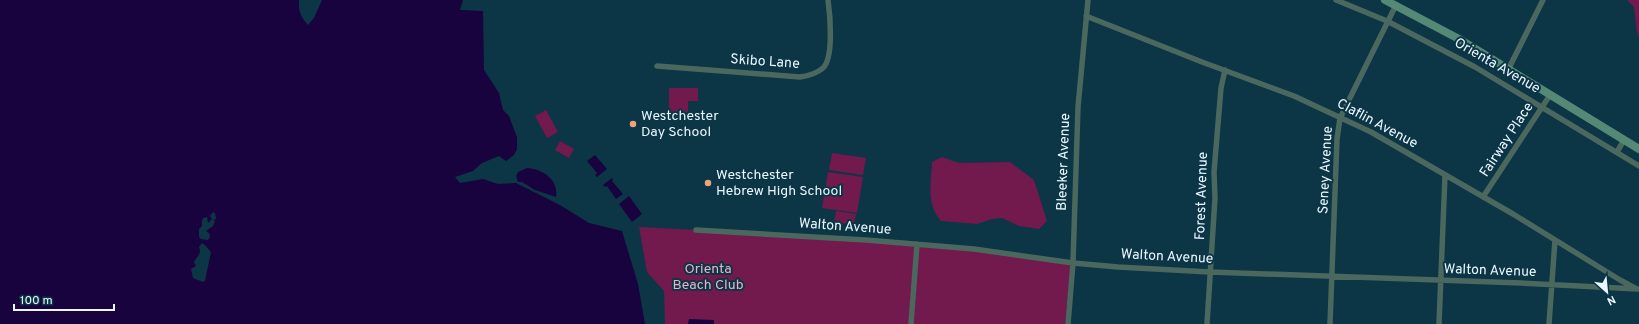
<svg xmlns="http://www.w3.org/2000/svg" width="1639" height="324" font-family="Overpass,sans-serif">
<style>
.green{fill:#72194d}
.water{fill:#18033e;fill-rule:evenodd}
.lines{fill:none;stroke-linecap:round;stroke-linejoin:round}
.street{stroke:#4a685d;stroke-width:5.5}
.secondary{stroke:#568876;stroke-width:8}
.poi-dot{fill:#efa378;stroke:#0c3546;stroke-width:1.5}
.labels{text-anchor:middle;dominant-baseline:central;stroke-width:4;stroke-linejoin:round;paint-order:stroke}
.street-label{font-size:14px;fill:#e9f7ff;stroke:#0c3546}
.poi-label{font-size:14px;fill:#e9f7ff;stroke:#0c3546;text-anchor:start}
.park-label{font-size:14px;fill:#edb0cc;stroke:#0c3546}
</style>
<rect width="100%" height="100%" fill="#0c3546"/>
<path class="green" d="M1627,0H1639V36L1637,32L1634,7Z
M669,88H698V101H688V118H669Z
M546,110L558,132L547,138L535,116Z
M560,141L574,149L569,158L555,150Z
M832,153L866,158L863,175L829,170Z
M942,157L959,163L1010,162L1034,180L1047,221L1039,229L1019,226L1002,218L992,219L977,224L941,221C926,205 931,183 932,162Z
M828,172L863,177L857,213L822,208Z
M836,211L856,214L854,225L834,222Z
M639,227L911,241L1071,262L1065,324H665L664,291L647,272Z"/>
<path class="water" d="M0,0H299C298,11 301,17 308,25L314,18L322,0H463L460,10L483,11L484,70L499,93L503,110L509,116L517,137V149L514,155L506,161L499,156L482,163L473,171L455,177L460,183L483,179L498,184L516,183L560,205L589,223L622,231L638,284L645,324H0ZM213,212L215,213L216,219L213,220L215,221L213,226L206,231L209,233L210,237L208,240L201,239L199,237V229L202,226V221L203,218L207,217L208,223L212,219L210,216ZM202,243L205,245L211,252L205,281L203,282L193,278L191,269L196,266L194,262C197,256 202,254 199,247Z
M595,155L607,169L597,177L595,175L597,173L587,161Z
M527,168C542,169 559,179 556,197L535,190L522,182H518L516,176L518,172Z
M612,178L613,180L612,181L623,194L616,199L607,186L605,187L603,185Z
M629,196L642,214L632,222L619,204Z
M689,319L714,320V324H688Z"/>
<g class="lines">
<path class="street" d="M1336,0L1387,21L1475,67L1639,166
M1086,16L1202,62L1294,96L1371,132L1513,214L1620,280L1635,288
M657,66L800,77C808,76 816,74 823,68C834,58 830,14 828,0
M1509,68L1543,0
M1617,152L1624,140
M1483,197L1550,95
M696,230L866,240L974,249L1073,263L1118,267L1210,272L1521,283L1638,289
M911,324L917,244
M1068,324L1073,263L1078,107L1088,0
M1207,324L1215,198L1214,172L1221,88L1225,70
M1330,324L1337,139L1340,118L1396,5
M1439,324L1445,175
M1549,324L1555,240"/>
<path class="secondary" d="M1385,0L1459,39L1639,149"/>
</g>
<g class="poi-dot">
<circle cx="633" cy="124" r="4"/>
<circle cx="708" cy="183" r="4"/>
</g>
<g class="labels">
<g class="street-label">
<text transform="translate(765 62) rotate(4)">Skibo Lane</text>
<text transform="translate(1497 66) rotate(30)">Orienta Avenue</text>
<text transform="translate(1377 124) rotate(28)">Claflin Avenue</text>
<text transform="translate(1507 140) rotate(-57)">Fairway Place</text>
<text transform="translate(1064 162) rotate(-88)">Bleeker Avenue</text>
<text transform="translate(1326 170) rotate(-87)">Seney Avenue</text>
<text transform="translate(1202 196) rotate(-88)">Forest Avenue</text>
<text transform="translate(845 227) rotate(4)">Walton Avenue</text>
<text transform="translate(1167 257) rotate(3)">Walton Avenue</text>
<text transform="translate(1490 271) rotate(2)">Walton Avenue</text>
</g>
<g class="poi-label">
<text x="641" y="116">Westchester<tspan x="641" dy="16">Day School</tspan></text>
<text x="716" y="175">Westchester<tspan x="716" dy="16">Hebrew High School</tspan></text>
</g>
<g class="park-label">
<text x="708" y="269">Orienta<tspan x="708" dy="16">Beach Club</tspan></text>
</g>
</g>
<g transform="translate(1607 292) rotate(153)" stroke="#0c3546" stroke-width="3" paint-order="stroke">
<path d="M0-3L7 15L0 10L-7 15Z" fill="#e9f7ff"/>
<text y="-6" font-size="11" font-weight="bold" text-anchor="middle" fill="#e9f7ff">N</text>
</g>
<path d="M14 304v6h100v-6" fill="none" stroke="#e9f7ff" stroke-width="2"/>
<text x="20" y="304" font-size="12" fill="#e9f7ff" stroke="#0c3546" stroke-width="3" paint-order="stroke">100 m</text>
</svg>
